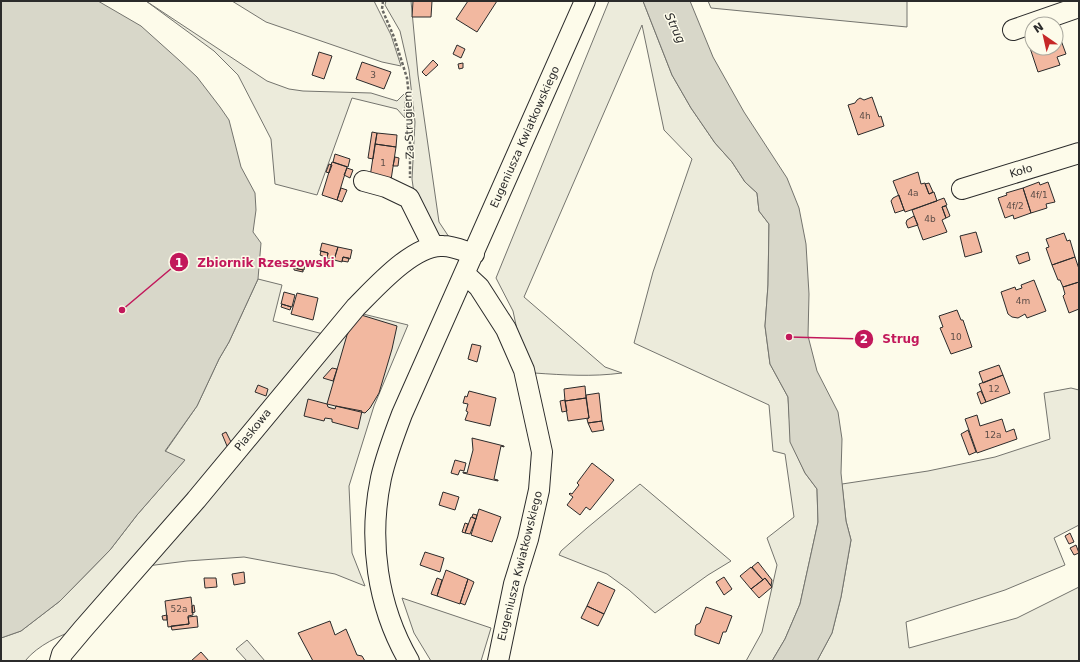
<svg xmlns="http://www.w3.org/2000/svg" width="1080" height="662" font-family="'DejaVu Sans',sans-serif">
<style>
.green{fill:#ecebdb;stroke:#74746e}
.parking{fill:#eceadb;stroke:#74746e}
.water{fill:#d8d7c9;stroke:#74746e}
.building{fill:#f2b8a0;stroke:#2b2b2b}
.lines{fill:none;stroke-linecap:round;stroke-linejoin:round}
.minor-casing{stroke:#2b2b2b;stroke-width:22}
.path{stroke:#6a6964;stroke-width:2.5;stroke-dasharray:3 2;stroke-linecap:butt}
.minor{stroke:#fdfbea;stroke-width:20}
.labels{text-anchor:middle;dominant-baseline:central;stroke-width:3;stroke-linejoin:round;paint-order:stroke}
.number-label{font-size:9px;fill:#5d4e48}
.street-label{font-size:11px;fill:#2b2b2b;stroke:#fdfbea}
.water-label{font-size:12px;font-style:italic;fill:#2b2b2b;stroke:#fdfbea}
.leader{fill:none;stroke:#c2185b;stroke-width:1.5}
.callout-dot{fill:#c2185b;stroke:#fdfbea;stroke-width:1.5}
.mark-label{font-size:12px;text-anchor:middle;font-weight:bold;fill:#fff}
.callout-label{font-size:12px;text-anchor:middle;font-weight:bold;fill:#c2185b;stroke:#fdfbea;stroke-width:3;stroke-linejoin:round;paint-order:stroke}
</style>
<rect width="100%" height="100%" fill="#fdfbea"/>
<path class="green" d="M146,1L267,81L289,89L303,91L371,93L397,101L405,93V118L397,109L352,98L317,195L275,184L271,139L238,75L214,51Z
M232,1H374L391,35L401,66L382,62L266,22Z
M386,1H411L418,75L439,222L449,237L437,235L415,201L412,179L415,122L409,70L400,31L385,5Z
M609,1H643L672,75L691,108L715,143L732,162L745,182L757,193L759,211L769,224L768,285L765,326L770,364L788,397L791,442L805,473L817,489L818,522L800,604L785,639L772,661H746L762,632L777,565L767,538L794,517L785,454L773,451L769,405L634,343L653,272L692,159L664,130L642,25L524,297L605,367L622,373C592,377 564,375 534,373L519,339L513,311L496,278Z
M708,1H907V27L711,8Z
M258,279L282,285L273,321L327,335L79,629C60,635 38,645 25,661H1V638L21,631L60,601L110,550L137,515L184,461L165,452L197,406L219,359L229,342Z
M355,312L408,325L374,406L349,486L352,553L365,586L335,574L244,557L187,561L147,566Z
M1071,388L1079,390V525L1054,538L1065,565L1005,590L906,622L909,648L1017,618L1079,587V661H817L832,633L841,597L851,540L846,521L842,484L928,471L995,457L1050,439L1044,393Z
M640,484L731,561L708,575L655,613L629,590L607,574L559,555L561,551L587,528Z
M402,598L491,628L481,661H431L414,633Z"/>
<path class="parking" d="M247,640L265,661H247L236,649Z"/>
<path class="water" d="M1,1H98L141,26L180,61L197,77L220,107L229,120L241,167L255,193L256,210L253,232L261,243L258,279L229,342L219,359L197,406L165,451L185,460L137,515L110,550L60,601L21,631L1,638Z
M643,1H690L713,57L744,112L787,178L799,208L806,244L809,294L808,336L817,371L838,412L842,439L841,473L846,521L851,540L841,597L832,633L817,661H772L785,639L800,604L818,522L817,489L805,473L790,442L788,397L770,364L765,326L768,285L769,224L759,211L757,193L745,182L732,162L715,143L691,108L672,75Z"/>
<path class="building" d="M413,1H432L431,17H412Z
M468,1H497L477,32L456,19Z
M1058,32L1066,54L1057,57L1060,65L1038,72L1027,39L1032,38V48H1056V33Z
M457,45L465,49L461,58L453,54Z
M319,52L332,56L324,79L312,75Z
M433,60L438,65L426,76L422,72Z
M362,62L391,72L384,89L356,79Z
M463,63V68L459,69L458,64Z
M872,97L879,117L881,116L884,126L858,135L848,105L855,103L857,100L860,98L864,100Z
M372,132L377,133L373,159L368,158Z
M377,133L397,135L396,147L375,144Z
M375,144L396,147L391,180L370,177Z
M335,154L350,159L348,167L333,162Z
M395,157L399,158L398,166H393Z
M332,162L347,167L337,200L322,195Z
M329,164L332,165L329,173L326,172Z
M347,168L353,170L350,178L344,175Z
M918,172L921,184L925,183L929,194L934,192L937,201L905,212L893,181Z
M1039,182L1040,185L1048,182L1055,202L1046,204L1047,208L1031,213L1023,188Z
M929,183L933,192L929,194L925,184Z
M341,188L347,190L342,202L337,200Z
M1023,188L1031,213L1014,219L1013,215L1005,218L998,198L1007,195L1006,193Z
M899,195L904,210L895,213L891,201L893,198Z
M944,198L947,205L942,207L946,218L942,220L947,232L923,240L912,210Z
M946,206L950,216L946,218L942,207Z
M914,216L918,225L908,228L906,223L907,220Z
M976,232L982,252L965,257L960,236Z
M1064,233L1067,241L1070,240L1075,257L1052,265L1046,248L1049,247L1046,239Z
M322,243L338,247L334,260L327,258L328,253L320,251Z
M338,247L352,250L350,259L343,257L342,262L334,260Z
M321,251L328,253L327,258L320,255Z
M1028,252L1030,260L1019,264L1016,256Z
M343,257L349,258L348,262L342,261Z
M1075,257L1079,269V282L1063,287L1060,280H1058L1052,265Z
M294,261L305,263L304,270L293,268Z
M294,268L303,270V272L294,270Z
M1034,280L1046,311L1027,318L1025,314L1018,318L1012,317L1008,314L1001,292L1015,287L1016,290L1022,288L1021,285Z
M1079,282V309L1069,313L1063,296L1065,294L1063,287Z
M284,292L295,295L292,307L281,304Z
M297,293L318,298L313,320L291,314Z
M282,304L291,307L290,310L281,307Z
M957,310L961,320H963L972,347L951,354L940,328L943,327L939,316Z
M358,314L397,326L392,349L379,393L370,408L365,413L327,404L347,335Z
M472,344L481,346L477,362L468,359Z
M999,365L1003,375L983,383L979,372Z
M332,368L337,369L333,381L323,378Z
M1003,375L1010,393L986,402L979,384Z
M258,385L268,389L266,396L255,392Z
M585,386L586,398L565,401L564,389Z
M469,391L496,398L490,426L465,420L468,412L466,411L468,404L463,403L465,396L467,397Z
M981,391L986,402L981,404L977,393Z
M599,393L602,421L588,423L587,419L589,418L586,395Z
M586,398L589,418L568,421L565,401Z
M308,399L327,404L328,407L331,408L335,409L336,406L362,411L358,429L332,422V419L325,418L324,421L304,416Z
M565,400L567,411L562,412L560,401Z
M977,415L980,426L1002,419L1006,432L1014,429L1017,439L977,453L965,419Z
M602,421L604,430L592,432L588,423Z
M968,430L976,452L969,455L961,434Z
M226,432L232,444L227,446L222,434Z
M472,438L504,446V447L501,446L494,479L498,480V481L463,473V472L467,473L473,450Z
M455,460L466,463L464,471L460,470L458,475L451,473Z
M592,463L614,480L590,510L586,507L580,515L567,505L573,497L569,494L570,493L572,494L579,485L577,483Z
M443,492L459,497L455,510L439,505Z
M479,509L501,517L492,542L471,535Z
M473,514L477,515L476,519L472,517Z
M471,517L476,519L470,534L465,533Z
M465,523L468,524L465,533L462,532Z
M1070,533L1074,542L1069,544L1065,536Z
M1076,545L1079,553L1074,555L1070,548Z
M425,552L444,558L440,572L420,565Z
M758,562L772,580L771,586L765,578L763,580L752,567Z
M751,567L763,580L751,589L740,576Z
M446,570L468,579L460,604L437,596Z
M244,572L245,583L234,585L232,574Z
M724,577L732,589L724,595L716,582Z
M204,578H216L217,587L205,588Z
M437,578L442,580L437,596L431,594Z
M765,578L772,587L759,598L751,589Z
M468,579L474,582L465,605L460,603Z
M598,582L615,590L604,614L587,606Z
M191,597L193,615L188,616L189,624L168,627L165,601Z
M194,605L195,612L192,613V606Z
M587,606L604,614L598,626L581,618Z
M706,607L732,616L726,632H723L719,644L695,635V630L696,625L700,623Z
M167,615V620H163L162,616Z
M197,616L198,627L172,630L171,626L189,624L188,617Z
M330,621L335,635L346,629L357,655L362,656L365,661H313L298,633Z
M201,652L209,661H191Z"/>
<g class="lines">
<defs>
<path id="minor" d="M1013,30L1079,7
M364,181L386,187L409,198L433,246
M962,189L1079,153
M465,274L479,287L506,329L524,370L542,452L539,490L528,539L514,584L498,661
M60,661L62,654L83,629L196,500L356,307C376,287 414,244 443,246C453,246 464,251 474,254
M409,661C377,606 368,540 381,478C386,456 394,435 402,414L585,1"/>
</defs>
<use href="#minor" class="minor-casing"/>
<path class="path" d="M383,1L382,9L394,37L407,78L410,106V178"/>
<use href="#minor" class="minor"/>
</g>
<g class="labels">
<g class="number-label">
<text x="373" y="75">3</text>
<text x="865" y="116">4h</text>
<text x="383" y="163">1</text>
<text x="913" y="193">4a</text>
<text x="1039" y="195">4f/1</text>
<text x="1015" y="206">4f/2</text>
<text x="930" y="219">4b</text>
<text x="1023" y="301">4m</text>
<text x="956" y="337">10</text>
<text x="994" y="389">12</text>
<text x="993" y="435">12a</text>
<text x="179" y="609">52a</text>
</g>
<g class="street-label">
<text transform="translate(409 125) rotate(-92)">Za Strugiem</text>
<text transform="translate(525 137) rotate(-66)">Eugeniusza Kwiatkowskiego</text>
<text transform="translate(1021 171) rotate(-17)">Koło</text>
<text transform="translate(253 430) rotate(-51)">Piaskowa</text>
<text transform="translate(520 566) rotate(-76)">Eugeniusza Kwiatkowskiego</text>
</g>
<g class="water-label">
<text transform="translate(675 28) rotate(65)">Strug</text>
</g>
</g>
<path class="leader" d="M122 310L179 262M789 337L864 339"/>
<g class="callout-dot">
<circle cx="122" cy="310" r="4"/>
<circle cx="789" cy="337" r="4"/>
<circle cx="179" cy="262" r="10"/>
<circle cx="864" cy="339" r="10"/>
</g>
<g class="mark-label">
<text x="179" y="267">1</text>
<text x="864" y="343">2</text>
</g>
<g class="callout-label">
<text x="266" y="267">Zbiornik Rzeszowski</text>
<text x="901" y="343">Strug</text>
</g>
<rect width="1080" height="662" fill="none" stroke="#2b2b2b" stroke-width="4"/>
<g transform="translate(1044 36) rotate(326)"><circle r="19" fill="#fdfbea" stroke="#a9a89e"/>
<path d="M0-3L7 15L0 10L-7 15Z" fill="#c62828"/>
<text y="-6" font-size="11" font-weight="bold" text-anchor="middle" fill="#2b2b2b">N</text>
</g>
</svg>
